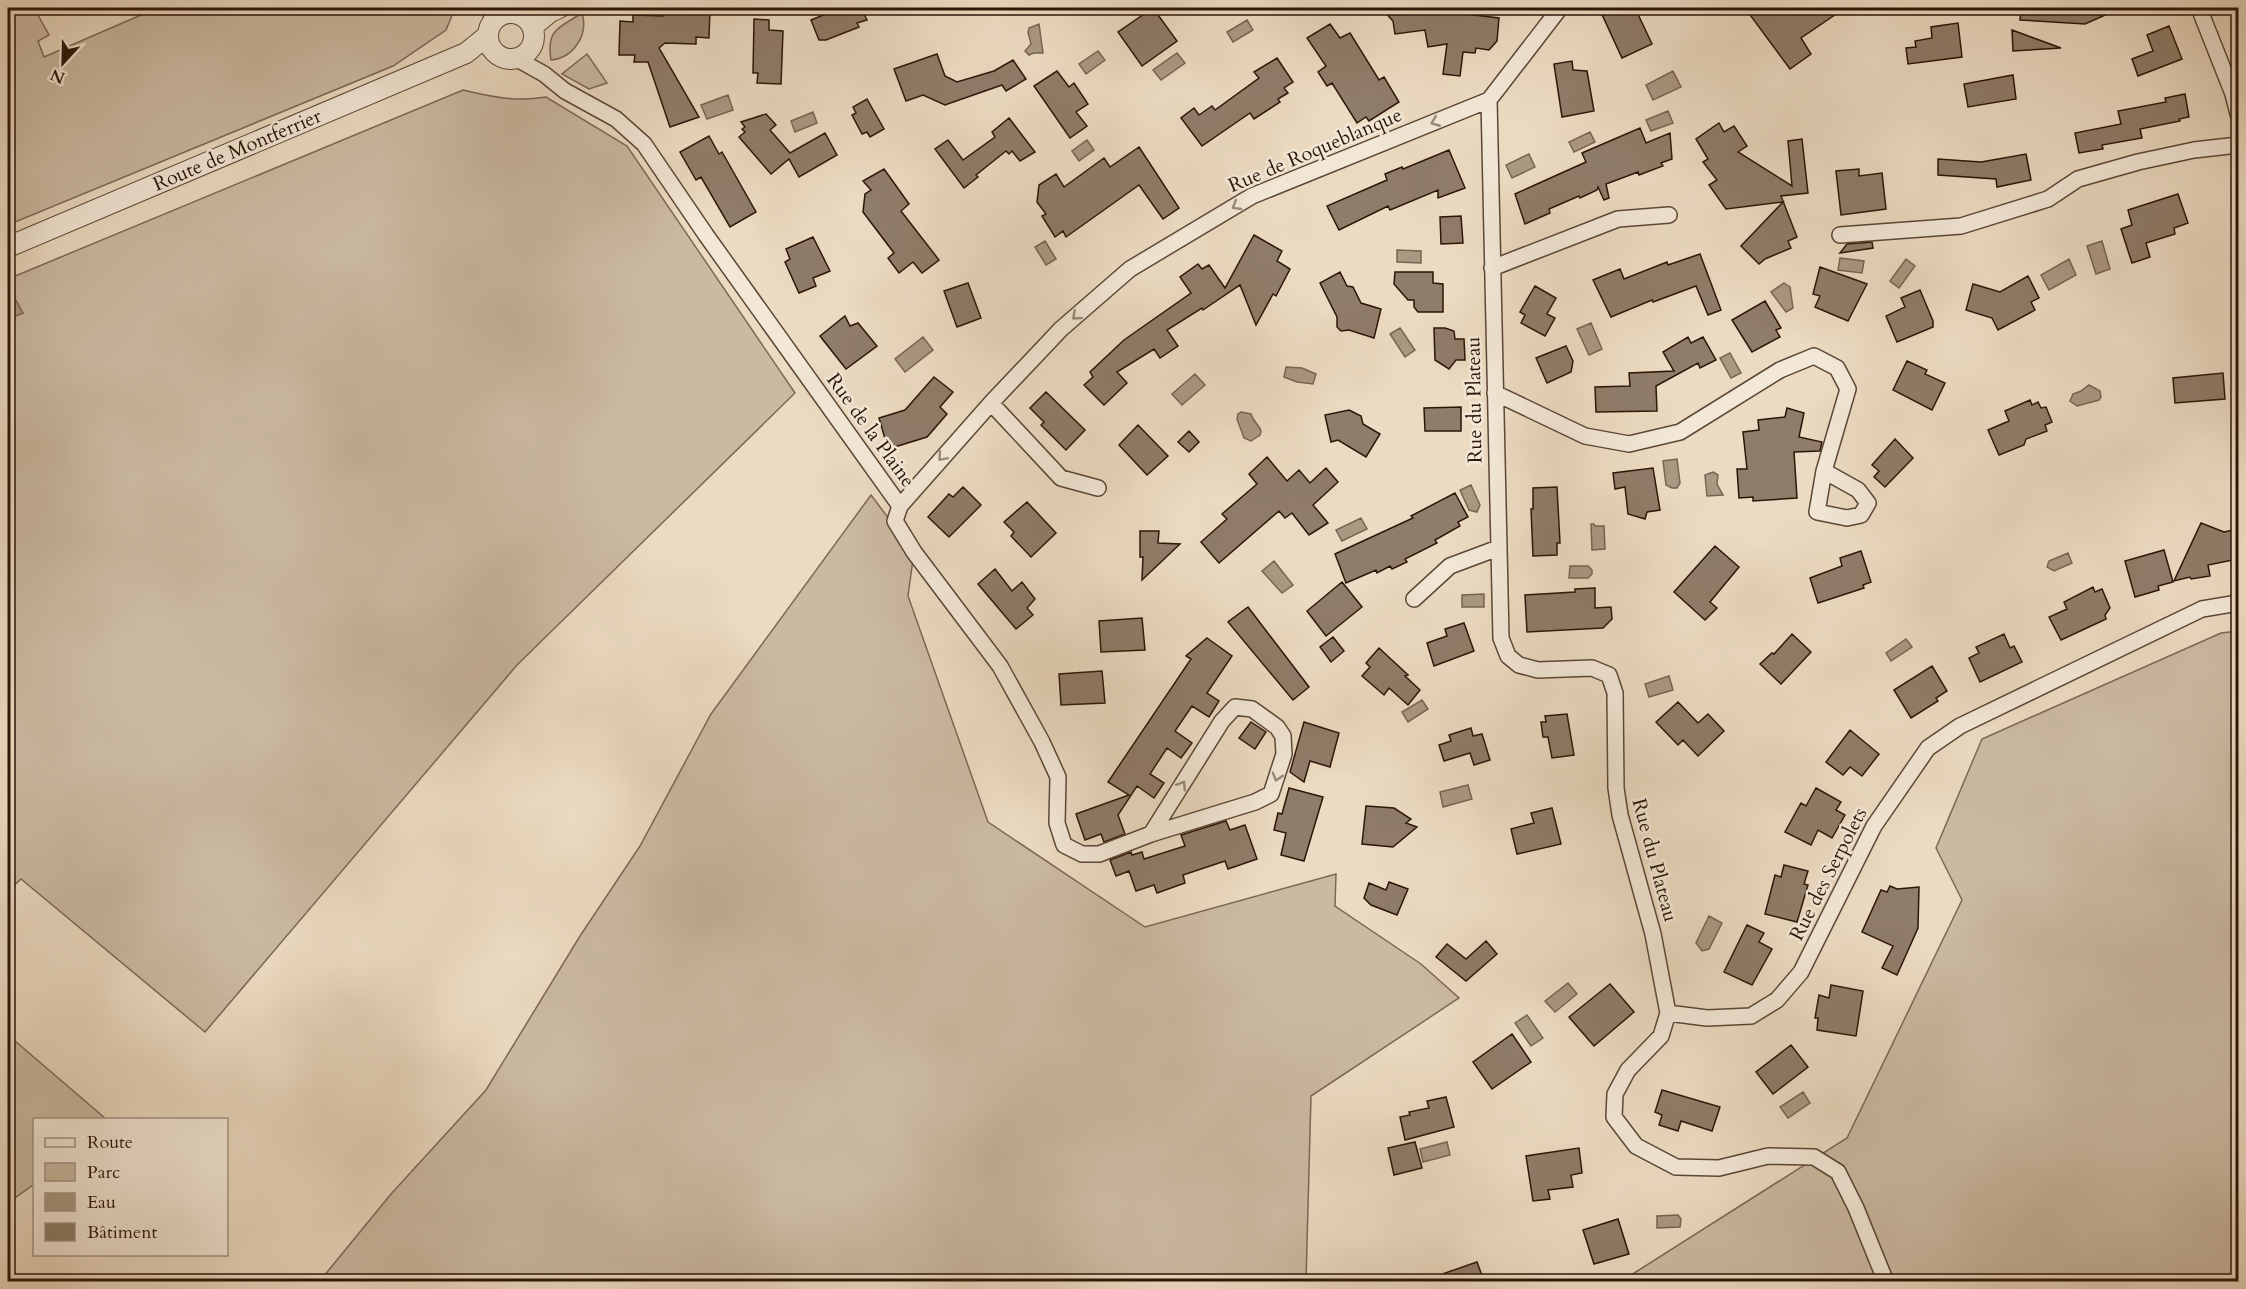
<svg xmlns="http://www.w3.org/2000/svg" width="2246" height="1289" font-family="Cardo,serif">
<style>
.green{fill:#cbbaa2;stroke:#7b6855;stroke-width:1.5}
.water{fill:#aa9883;stroke:#776452;stroke-width:1.5}
.building{fill:#8f7c69;stroke:#2b1608;stroke-width:1.5}
.lines{fill:none;stroke-linecap:round;stroke-linejoin:round}
.minor-casing{stroke:#5b4736;stroke-width:18}
.tertiary-casing{stroke:#5b4736;stroke-width:22}
.minor{stroke:#f3e8d7;stroke-width:15}
.tertiary{stroke:#f3e8d7;stroke-width:20}
.oneway{stroke:#998a7a}
.labels{text-anchor:middle;dominant-baseline:central;stroke-width:5;stroke-linejoin:round;paint-order:stroke}
.street-label{font-size:20px;fill:#2b1608;stroke:#f3e8d7}
</style>
<rect width="100%" height="100%" fill="#ecdbc2"/>
<filter id="stains"><feTurbulence type="fractalNoise" baseFrequency=".00333" numOctaves="4"/><feColorMatrix values="0 0 0 0 .2 0 0 0 0 .09 0 0 0 0 .02 0 0 0 .5 -.17"/></filter>
<radialGradient id="worn" r=".72"><stop offset=".6" stop-color="#630" stop-opacity="0"/><stop offset="1" stop-color="#630" stop-opacity=".3"/></radialGradient>
<path class="green" d="M8,8H34L49,35L38,41L44,57L157,8H455L446,30L393,66L8,225Z
M582,13C589,35 573,58 551,60C546,29 559,28 582,13Z
M587,54L607,83L589,89L562,74Z
M463,90C492,97 516,102 546,97L627,146L795,393L517,665L205,1032L21,879L8,891V279Z
M871,495L914,552L908,596L988,822L1145,927L1336,874L1335,906L1421,964L1459,998L1311,1096L1306,1281L319,1282L391,1194L486,1090L580,936L640,846L711,714Z
M2238,631V1281L1620,1282L1847,1138L1962,900L1936,848L1982,739L2221,633Z
M8,1035L106,1119L34,1120V1184L8,1203Z"/>
<path class="water" d="M1247,20L1253,30L1233,42L1227,32Z
M1039,24L1043,53H1034L1029,55L1025,51L1031,44L1028,32L1029,28Z
M1098,51L1105,60L1086,74L1079,64Z
M1177,53L1185,63L1161,80L1153,70Z
M1673,71L1681,87L1653,100L1646,85Z
M728,95L733,110L707,119L701,105Z
M1668,111L1673,123L1651,131L1646,120Z
M813,112L817,123L795,132L791,121Z
M1590,132L1595,142L1574,152L1569,142Z
M1087,140L1094,150L1079,161L1072,151Z
M1529,154L1535,167L1512,178L1506,165Z
M1045,241L1056,259L1046,265L1035,247Z
M2102,241L2110,269L2096,274L2087,246Z
M1397,250L1421,251V263L1397,262Z
M1840,258L1864,261L1862,273L1838,270Z
M1906,259L1915,266L1899,288L1890,281Z
M2069,259L2076,275L2049,290L2041,275Z
M1784,283L1790,287L1793,308L1786,312L1771,292Z
M8,286L23,313L8,319Z
M1591,323L1602,349L1589,355L1577,329Z
M1400,328L1415,350L1405,357L1390,334Z
M923,337L933,350L905,372L895,359Z
M1730,353L1741,373L1731,378L1720,358Z
M1286,367L1302,368L1316,374L1313,384L1297,382L1284,377Z
M1195,374L1205,385L1182,405L1172,394Z
M2089,385L2100,391L2101,397L2099,400L2077,406L2070,401L2073,394L2081,391Z
M1241,412L1251,414C1253,422 1259,424 1261,431L1260,435L1251,441L1244,438L1237,419L1238,414Z
M1677,459L1680,483L1677,488H1672L1666,485L1663,461Z
M1713,472L1718,475L1717,484L1723,495L1707,496L1705,475Z
M1471,485L1480,505L1477,512L1469,510L1460,490Z
M1361,518L1367,529L1342,541L1336,530Z
M1591,524H1594L1595,526H1604L1605,549L1592,550Z
M2068,553L2072,563L2054,571L2047,567L2049,561Z
M1274,561L1293,585L1282,593L1262,571Z
M1570,566H1588L1592,570V574L1588,578H1569Z
M1484,594V607H1462V595Z
M1906,639L1912,647L1891,661L1886,653Z
M1669,676L1673,690L1649,697L1645,684Z
M1422,700L1428,709L1408,722L1402,712Z
M1468,785L1472,799L1443,807L1440,792Z
M1709,916L1722,923L1709,949L1702,951L1696,943Z
M1568,983L1577,994L1555,1012L1545,1001Z
M1527,1015L1543,1038L1531,1046L1515,1023Z
M1803,1092L1810,1103L1788,1118L1780,1107Z
M1447,1142L1450,1155L1423,1162L1420,1149Z
M1678,1215L1681,1219L1680,1227L1657,1228V1216Z"/>
<path class="building" d="M663,8L710,9L709,38L696,37V44L665,43L659,48L699,117L670,127L648,62H634L635,55H619L620,21L633,22V15L663,16Z
M841,8H861L867,20L857,23L859,27L826,40H819L811,20Z
M1153,8L1177,41L1142,66L1118,32Z
M1381,8H1449V12L1499,18L1497,41L1489,50L1476,48L1475,53L1463,52L1460,76L1443,74L1447,44L1428,47L1425,30L1395,34L1393,21Z
M1599,8H1635L1652,44L1622,58Z
M1745,8H1845L1801,38L1811,54L1790,69Z
M2021,8H2121L2085,24L2020,20Z
M754,19L769,20V30L783,31L781,84L757,83L758,73H753Z
M1958,23L1962,57L1908,64L1906,48L1916,47L1915,41L1932,38L1931,27Z
M1330,24L1340,38L1350,33L1379,80L1384,77L1399,102L1369,121L1366,117L1357,123L1332,83L1327,86L1318,72L1326,66L1307,38Z
M2169,26L2182,59L2138,76L2132,59L2153,51L2147,35Z
M2012,30L2061,48L2013,51Z
M937,54L945,76L957,82L994,71L1013,60L1026,79L1006,91L1002,85L945,105L923,95L906,101L894,69Z
M1277,58L1293,82L1284,88L1288,93L1278,99L1280,102L1254,119L1250,113L1202,146L1181,118L1194,108L1199,115L1212,106L1215,110L1259,78L1254,72Z
M1572,61L1573,70L1587,71L1594,111L1562,117L1554,64Z
M1057,71L1069,87L1074,83L1088,104L1076,112L1087,126L1070,138L1034,86Z
M2013,75L2016,99L1968,107L1964,84Z
M2185,94L2189,117L2179,119L2180,121L2140,129L2142,138L2102,145L2103,149L2079,153L2075,133L2121,124L2118,111L2166,102L2165,98Z
M867,99L884,129L870,137L867,132L862,134L852,115L856,113L853,107Z
M766,114L776,125L770,130L790,153L825,133L837,155L799,177L789,159L771,174L739,137L745,132L742,129L745,127L741,122Z
M1009,118L1035,152L1020,161L1012,151L1009,154L1006,151L976,175L978,177L964,188L935,149L948,140L963,160L995,137L992,132Z
M1719,123L1724,132L1734,126L1747,146L1738,152L1792,186L1788,141L1802,139L1808,193L1781,196L1797,237L1788,241L1791,248L1765,259L1759,264L1741,246L1783,202L1726,209L1709,185L1717,180L1703,162L1708,159L1696,139Z
M1640,128L1646,143L1670,133L1672,159L1661,163L1663,166L1639,175L1638,172L1606,184L1609,198L1604,200L1598,187L1597,190L1580,198L1579,196L1549,209L1550,213L1525,224L1515,194L1586,162L1582,153Z
M709,136L719,154L722,152L756,212L730,227L701,177L696,180L680,152Z
M1139,147L1179,208L1163,219L1139,185L1066,237L1063,231L1055,237L1042,216L1046,214L1037,202L1039,185L1056,174L1064,187L1104,158L1110,167Z
M1449,150L1465,188L1438,198V190L1390,210L1388,206L1339,230L1327,206L1387,180L1385,174L1402,167L1403,169Z
M2026,154L2031,180L1997,187L1996,179L1938,175V159L1981,162Z
M884,169L909,204L901,211L939,260L922,273L913,262L899,273L888,258L894,253L863,212L865,194L871,190L863,181Z
M1859,169V176L1882,173L1886,209L1841,215L1836,171Z
M2178,194L2188,223L2174,228L2175,234L2146,243L2150,257L2132,263L2121,229L2132,225L2128,210Z
M1461,216L1463,243L1441,244L1440,217Z
M1254,235L1282,251L1277,261L1290,269L1276,296L1273,294L1256,325L1240,285L1203,310L1202,308L1167,330L1178,346L1160,358L1154,349L1117,372L1127,383L1104,405L1084,385L1093,377L1090,372L1124,340L1191,293L1180,277L1198,264L1202,269L1209,265L1225,288Z
M813,237L830,271L813,278L816,286L799,293L785,262L790,259L786,249Z
M1872,242L1873,248L1840,253L1847,244Z
M1700,254L1721,310L1708,315L1696,286L1653,302L1652,300L1611,317L1593,280L1620,269L1624,279L1667,262L1668,265Z
M1820,267L1867,284L1848,321L1815,307L1820,296L1813,294Z
M1340,272L1347,286L1353,287L1361,303L1381,309L1374,338L1349,330L1341,331L1337,327V317L1320,283Z
M1395,272H1433V283L1443,284V312H1418L1414,307V300H1408L1394,284Z
M2028,276L2039,298L2031,302L2035,310L1998,330L1992,318L1966,310L1973,284L2000,292Z
M968,283L981,318L957,327L944,291Z
M1535,286L1556,298L1547,314L1555,318L1545,336L1521,323L1525,315L1520,312Z
M1920,290L1933,321V327L1897,342L1886,316L1905,307L1901,298Z
M1765,301L1781,328L1776,330L1780,337L1752,352L1732,320Z
M845,316L850,326L858,323L877,346L846,369L820,336Z
M1434,328H1445L1454,331L1455,339H1464L1465,360H1456L1449,369L1435,360Z
M1688,337L1691,343L1703,337L1716,360L1700,368L1698,363L1656,386L1657,411L1596,412L1595,387L1630,386L1629,373L1674,371L1663,352Z
M1566,346L1573,361L1571,372L1547,383L1536,358Z
M1907,361L1927,370L1925,374L1945,383L1932,410L1893,390Z
M2223,373L2225,399L2175,403L2173,378Z
M934,377L953,392L940,407L947,414L927,437L888,449L879,418L905,410Z
M1046,392L1085,430L1066,450L1041,425L1044,422L1030,408Z
M2030,400L2032,405L2038,402L2041,408L2046,407L2052,422L2045,425L2047,431L2026,439L2024,445L1999,455L1988,430L2009,421L2005,411Z
M1461,407V431H1425L1424,408Z
M1787,408L1804,413L1799,437L1822,442L1820,451L1794,452L1797,498L1753,501V497L1739,498L1737,469H1747L1743,432L1759,430L1758,420L1785,417Z
M1349,410L1361,416L1363,424L1380,434L1366,457L1338,440L1331,442L1325,415Z
M1138,425L1168,456L1147,475L1119,445Z
M1189,431L1199,442L1189,452L1178,442Z
M1895,439L1913,458L1885,487L1874,477L1879,471L1872,465Z
M1267,457L1287,481L1299,470L1310,483L1326,468L1338,482L1313,505L1328,523L1309,535L1292,513L1285,518L1279,511L1219,563L1201,542L1227,519L1222,514L1257,484L1249,474Z
M1653,468L1660,510L1647,512L1645,519L1628,514L1625,487L1615,489L1613,473Z
M963,487L981,505L949,537L928,517L949,494L953,497Z
M1557,487L1560,543H1557V555L1533,556L1531,509H1533V488Z
M1455,493L1468,517L1458,522L1460,526L1435,540L1437,543L1405,559L1407,562L1392,569L1390,566L1377,573L1376,570L1346,583L1335,554L1413,518L1411,516Z
M1027,502L1056,533L1031,557L1011,536L1014,532L1004,522Z
M2201,523L2224,532L2238,529V559L2208,565L2210,576L2191,579L2190,577L2174,581Z
M1140,531H1159L1158,543L1180,544L1142,580L1143,557H1140Z
M1715,546L1739,567L1710,602L1717,608L1705,620L1674,592Z
M2164,550L2173,582L2158,586L2159,590L2135,597L2125,561Z
M1861,551L1871,582L1863,585L1864,588L1818,603L1810,578L1842,566L1840,558Z
M995,569L1012,591L1022,582L1035,599L1027,608L1033,615L1016,629L978,584Z
M1342,582L1362,607L1326,636L1307,611Z
M2093,587L2095,592L2102,589L2110,608L2105,615L2106,619L2061,640L2049,617L2067,609L2064,602Z
M1595,588V608L1611,607L1612,619L1603,628L1527,632L1525,595L1575,592V589Z
M1248,607L1309,687L1293,700L1228,622Z
M1142,618L1145,650L1101,652L1099,621Z
M1464,623L1474,651L1434,666L1427,643L1447,636L1445,629Z
M1792,634L1811,652L1781,684L1760,664L1772,653L1774,654Z
M2004,634L2010,648L2014,646L2022,662L1980,682L1969,658L1979,653L1976,647Z
M1333,637L1344,651L1331,662L1320,647Z
M1207,638L1232,656L1207,693L1219,701L1209,717L1192,706L1175,731L1192,743L1181,758L1167,748L1150,774L1164,783L1154,798L1137,786L1118,815L1125,834L1104,842L1101,834L1085,840L1076,814L1129,795L1108,782L1191,659L1186,656Z
M1379,648L1408,675L1405,676L1420,690L1408,705L1389,688L1384,695L1362,676L1370,667L1366,663Z
M1932,666L1947,691L1936,698L1938,701L1911,718L1894,690Z
M1102,671L1105,703L1061,705L1059,674Z
M1678,702L1698,723L1708,714L1724,731L1698,756L1683,740L1678,745L1656,722Z
M1567,714L1574,755L1552,758L1548,737H1543L1541,722H1546L1545,716Z
M1251,722L1266,732L1255,749L1239,738Z
M1304,722L1339,733L1330,767L1310,761L1304,782L1290,772Z
M1471,728L1473,736L1482,734L1490,760L1474,765L1470,753L1444,761L1439,745L1451,741L1449,735Z
M1850,730L1879,754L1862,776L1850,767L1843,775L1826,762Z
M1289,788L1323,797L1304,861L1281,855L1286,833L1274,830L1278,813L1282,814Z
M1816,788L1841,802L1836,810L1845,815L1832,838L1818,830L1811,845L1785,832L1801,803L1806,806Z
M1366,806L1394,808L1411,819L1406,823L1417,827L1393,847L1362,844Z
M1552,808L1561,844L1517,854L1511,829L1534,823L1531,813Z
M1226,821L1230,830L1245,825L1257,859L1228,869L1225,861L1183,875L1185,883L1157,893L1154,885L1136,891L1129,871L1116,876L1110,860L1131,852L1132,855L1142,852L1144,859L1185,846L1181,835Z
M1784,865L1808,871L1804,884L1808,885L1797,922L1765,914L1775,875L1781,877Z
M1389,882L1408,889L1397,915L1371,905L1364,898L1369,883L1386,890Z
M1890,886L1897,889L1919,887L1918,928L1897,975L1882,968L1893,946L1862,932L1881,890L1887,892Z
M1747,925L1764,933L1759,942L1772,949L1752,985L1724,972Z
M1486,941L1497,954L1466,981L1436,957L1447,944L1466,959Z
M1610,984L1634,1012L1594,1046L1569,1017Z
M1831,985L1863,991L1856,1036L1817,1030L1818,1018H1815L1819,995L1829,998Z
M1512,1034L1531,1062L1492,1089L1473,1062Z
M1791,1045L1808,1067L1773,1094L1756,1072Z
M1662,1090L1720,1107L1712,1131L1681,1121L1678,1131L1659,1125L1662,1115L1655,1112Z
M1446,1097L1454,1127L1405,1140L1400,1117L1410,1115L1409,1112L1429,1108L1427,1101Z
M1415,1142L1422,1168L1394,1175L1388,1148Z
M1579,1148L1582,1173L1571,1175L1573,1187L1548,1190L1550,1199L1533,1201L1526,1156Z
M1618,1219L1629,1254L1594,1264L1583,1230Z
M1477,1262L1484,1281H1428V1279Z"/>
<g class="lines">
<defs>
<path id="minor" d="M491,8L492,21
M502,8L507,13
M2199,8L2233,94L2238,114
M517,59L544,74L565,91L616,119L644,144L706,235L900,506
M1489,100L1501,638L1508,656L1519,665L1538,670L1592,668L1609,675L1615,693L1616,788L1620,815L1653,934L1668,1013L1661,1036L1628,1070L1615,1094L1614,1117L1636,1146L1676,1167L1719,1168L1768,1156L1814,1157L1838,1172L1856,1208L1886,1282
M1840,235L1961,226L2048,199L2078,179L2138,162L2194,150L2238,145
M1492,268L1618,219L1669,215
M1495,393L1585,436L1629,444L1680,432L1780,370L1814,356L1837,368L1848,389L1824,471L1817,512L1847,518L1861,515L1868,503L1858,490L1824,471
M991,403L1061,478L1098,488
M1414,599L1450,566L1498,548
M1151,834L1222,721L1235,707L1252,709L1277,727L1283,736L1284,754L1271,794L1255,802L1151,834L1099,854H1082L1064,845L1057,823L1058,777L1042,742L1000,666L914,552L895,521L900,506L991,403L1061,329L1130,269L1252,196L1489,100L1560,8
M1668,1013L1707,1018L1751,1016L1777,1000L1801,972L1874,826L1928,748L1960,726L2202,609L2238,603"/>
<path id="tertiary" d="M488 36a23 23 0 1 1 46 0a23 23 0 1 1-46 0Z
M532,27L550,12L559,8
M8,247L466,53L487,36"/>
</defs>
<use href="#minor" class="minor-casing"/>
<use href="#tertiary" class="tertiary-casing"/>
<use href="#minor" class="minor"/>
<use href="#tertiary" class="tertiary"/>
</g>
<defs><path id="oneway-chevron" d="M-2-3.5L2.5 0L-2 3.5" fill="none" stroke-width="1.6" stroke-linecap="round" stroke-linejoin="round" transform="scale(1.5)"/></defs>
<g class="oneway">
<use href="#oneway-chevron" transform="translate(1435 122) rotate(158)"/>
<use href="#oneway-chevron" transform="translate(1236 206) rotate(149)"/>
<use href="#oneway-chevron" transform="translate(1076 316) rotate(139)"/>
<use href="#oneway-chevron" transform="translate(942 457) rotate(131)"/>
<use href="#oneway-chevron" transform="translate(1277 777) rotate(107)"/>
<use href="#oneway-chevron" transform="translate(1182 785) rotate(-58)"/>
</g>
<g class="labels">
<g class="street-label">
<text transform="translate(237 150) rotate(-23)">Route de Montferrier</text>
<text transform="translate(1315 150) rotate(-23)">Rue de Roqueblanque</text>
<text transform="translate(1474 400) rotate(-91)">Rue du Plateau</text>
<text transform="translate(871 430) rotate(54)">Rue de la Plaine</text>
<text transform="translate(1655 860) rotate(75)">Rue du Plateau</text>
<text transform="translate(1828 874) rotate(-63)">Rue des Serpolets</text>
</g>
</g>
<rect width="2246" height="1289" fill="none" stroke="#ecdbc2" stroke-width="30"/>
<rect x="9" y="9" width="2228" height="1271" fill="none" stroke="#2b1608" stroke-width="3"/>
<rect x="15" y="15" width="2216" height="1259" fill="none" stroke="#2b1608" stroke-width="1.5"/>
<rect x="33" y="1118" width="195" height="138" fill="#f3e8d7" stroke="#a39484" stroke-width="1.5"/>
<rect x="45" y="1138" width="30" height="9" fill="#f3e8d7" stroke="#a39484" stroke-width="1.5"/>
<text x="87" y="1148" font-size="18" fill="#2b1608">Route</text>
<rect x="45" y="1163" width="30" height="18" fill="#cbbaa2" stroke="#a39484" stroke-width="1.5"/>
<text x="87" y="1178" font-size="18" fill="#2b1608">Parc</text>
<rect x="45" y="1193" width="30" height="18" fill="#aa9883" stroke="#a39484" stroke-width="1.5"/>
<text x="87" y="1208" font-size="18" fill="#2b1608">Eau</text>
<rect x="45" y="1223" width="30" height="18" fill="#8f7c69" stroke="#a39484" stroke-width="1.5"/>
<text x="87" y="1238" font-size="18" fill="#2b1608">Bâtiment</text>
<g transform="translate(63 63) rotate(202)" stroke="#f3e8d7" stroke-width="4.5" paint-order="stroke">
<path d="M0-4.5L10 22L0 15L-10 22Z" fill="#2b1608"/>
<text y="-9" font-size="16" font-weight="bold" text-anchor="middle" fill="#2b1608">N</text>
</g>
<rect width="100%" height="100%" filter="url(#stains)"/>
<rect width="100%" height="100%" fill="url(#worn)"/>
</svg>
